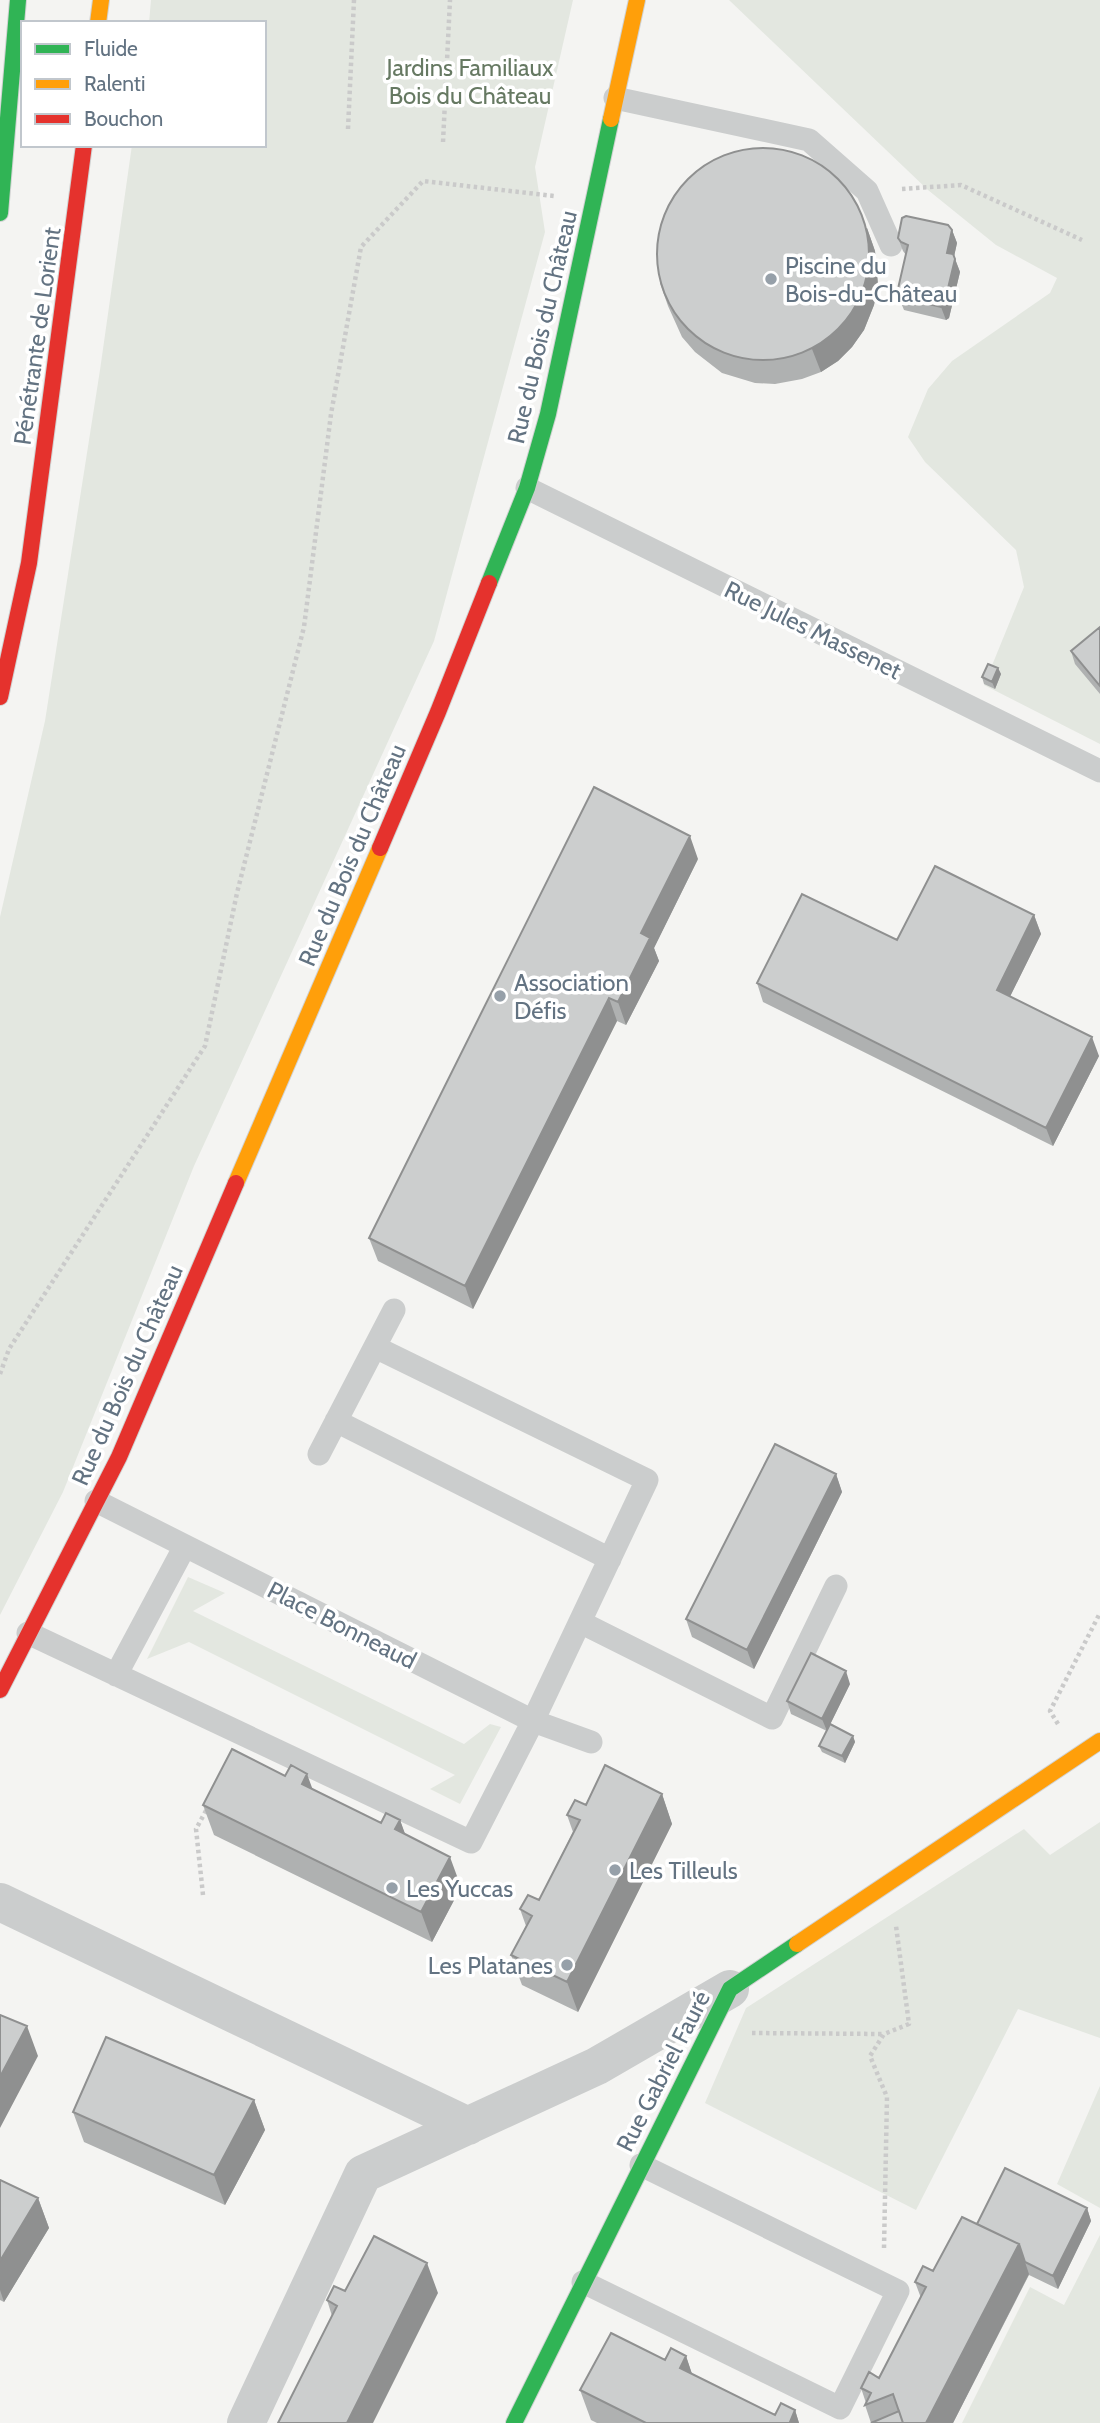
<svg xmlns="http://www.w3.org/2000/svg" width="1100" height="2423" font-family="Cabin,sans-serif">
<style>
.green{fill:#e3e7e0}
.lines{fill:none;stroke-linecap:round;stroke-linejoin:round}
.fast-casing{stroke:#d0d2d2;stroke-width:18}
.slow-casing{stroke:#d0d2d2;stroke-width:18}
.jam-casing{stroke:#d0d2d2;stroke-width:18}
.path{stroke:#cacaca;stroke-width:4.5;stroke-dasharray:3.5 3.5;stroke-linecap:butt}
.lane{stroke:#cbcdcd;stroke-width:23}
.street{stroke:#cbcdcd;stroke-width:38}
.fast{stroke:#30b455;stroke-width:16}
.slow{stroke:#ff9f0a;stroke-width:16}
.jam{stroke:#e5322d;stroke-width:16}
.wall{fill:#afb1b1}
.shaded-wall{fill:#8f9090}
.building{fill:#cccece;stroke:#8f9090;stroke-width:2}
.poi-dot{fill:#96a0a9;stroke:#fff;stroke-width:2.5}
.labels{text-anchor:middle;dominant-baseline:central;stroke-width:7;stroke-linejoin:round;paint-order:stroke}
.park-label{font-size:24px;fill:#667962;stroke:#fff}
.poi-label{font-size:24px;fill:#637382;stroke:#fff;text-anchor:start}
.street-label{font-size:24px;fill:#637382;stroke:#fff}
</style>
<rect width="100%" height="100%" fill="#f4f4f2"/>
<path class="green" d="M151,0H573L535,167L545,232L434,641L194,1166L63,1492L0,1615V917L45,721L100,370L132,145H264V23H149Z
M729,0H1100V744L984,685L1024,587L1016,550L925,462L908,437L928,389L952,361L1050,293L1057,278L996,245L928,190Z
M188,1577L225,1593L193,1611L464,1744L490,1724L501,1727L460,1804L430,1789L455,1775L189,1642L147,1659Z
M1100,1822V2038L1018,2009L916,2210L705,2103L746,2008L1024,1829L1050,1855Z
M1100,2086V2208L1057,2184Z
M1100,2235V2423H962L1030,2287L1064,2305Z"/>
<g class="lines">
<defs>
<path id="fast" d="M0,213L18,0
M489,583L527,488L548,414L611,119
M514,2423L730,1989L797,1944"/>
<path id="slow" d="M98,23L101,0
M611,119L637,0
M236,1183L380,848
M797,1944L1100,1741"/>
<path id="jam" d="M0,697L29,563L84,145
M380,848L438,712L489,583
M0,1690L119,1457L236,1183"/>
</defs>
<use href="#fast" class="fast-casing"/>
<use href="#slow" class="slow-casing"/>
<use href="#jam" class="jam-casing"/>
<path class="path" d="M348,129L354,0
M443,142L450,0
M902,189L961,185L1082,240
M0,1374L9,1349L205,1046L237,893L304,627L331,414L361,247L423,181L554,196
M1058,1724L1050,1711L1100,1613
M203,1895L196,1829L208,1807
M752,2033L883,2034
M884,2248L887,2097L870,2056L884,2034L909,2024L896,1926"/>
<path class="lane" d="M615,98L809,140L867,191L891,245
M527,488L1100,771
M336,1421L610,1559
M319,1454L394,1310
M96,1501L533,1721L591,1742
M580,1622L772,1718L836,1586
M28,1633L471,1842L533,1721L647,1480L375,1347
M116,1675L185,1546
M583,2282L840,2408L898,2291L641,2165"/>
<path class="street" d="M0,1902L468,2126
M246,2423L363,2174L597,2066L730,1989"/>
<use href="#fast" class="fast"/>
<use href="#slow" class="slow"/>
<use href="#jam" class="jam"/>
</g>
<path class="wall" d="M867,228L875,251L878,285L874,305L864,330L852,347L838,361L821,372L802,379L775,384L755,383L722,373L695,352L682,337L668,306L660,283Z
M952,230L957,243L954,256L960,272L949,318L946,320L904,310L897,293L906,255L903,251L898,238Z
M1100,627V694L1075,664L1071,651Z
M998,668L1001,674L995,689L984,684L982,677Z
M698,859L654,948L659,961L626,1025L617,1021L473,1309L378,1261L369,1238Z
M1034,915L1041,934L1010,996L1099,1056L1053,1146L763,1002L757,983L897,940Z
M836,1474L842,1492L754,1669L692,1637L686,1619Z
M850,1684L830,1724L853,1736L855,1742L845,1763L822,1752L819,1746L827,1731L791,1714L787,1701Z
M313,1790L381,1823L400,1820L405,1835L461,1887L432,1942L214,1835L203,1805Z
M662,1794L672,1824L578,2012L522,1985L511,1955L526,1926L520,1909L539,1900L573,1832L567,1815L586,1805Z
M254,2100L265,2130L225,2205L84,2142L73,2112Z
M0,2180L38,2198L49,2228L4,2302L0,2300Z
M1087,2208L1091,2221L1058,2289L1029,2275L953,2423H871L865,2405L866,2403L861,2388L879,2378L921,2298L915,2282L933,2271L977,2224Z
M345,2291L438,2293L332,2316L327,2300Z
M686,2356L692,2374L775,2415L795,2410L799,2423H597L591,2420L580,2390L665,2360Z"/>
<path class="shaded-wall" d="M867,228L875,251L878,285L874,305L864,330L852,347L838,361L821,372L812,349Z
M952,230L957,243L952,266L947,253Z
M955,259L960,272L949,318L946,320L941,307Z
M998,668L1001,674L995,689L992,682Z
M690,836L698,859L654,948L659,961L626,1025L618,1002L641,933Z
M1034,915L1041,934L1004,1009L997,990Z
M609,998L617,1021L473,1309L465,1286Z
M1092,1037L1099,1056L1053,1146L1046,1128Z
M836,1474L842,1492L754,1669L747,1650Z
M846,1671L850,1684L827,1731L822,1719Z
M853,1736L855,1742L845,1763L842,1756Z
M307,1774L318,1804L302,1784Z
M662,1794L672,1824L578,2012L567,1982Z
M400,1820L411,1850L395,1829Z
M450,1857L461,1887L432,1942L421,1912Z
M27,2026L38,2056L0,2128V2077Z
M254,2100L265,2130L225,2205L214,2175Z
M38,2198L49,2228L4,2302L0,2290V2261Z
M1087,2208L1091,2221L1058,2289L1053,2276Z
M1019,2244L1029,2274L953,2423H926Z
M427,2263L438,2293L373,2423H347Z
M686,2356L696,2386L680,2368Z
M795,2410L799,2423H790Z"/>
<path class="building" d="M657 254a106 106 0 1 1 212 0a106 106 0 1 1-212 0Z
M906,216L948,225L952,230L947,253L953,254L955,259L944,305L941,307L899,297L897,293L908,245L901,242L898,238L902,218Z
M1100,627V686L1071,651Z
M988,664L998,668L992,682L982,677Z
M594,787L690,836L641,933L650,938L618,1002L609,998L465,1286L369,1238Z
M935,866L1034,915L997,990L1092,1037L1046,1128L757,983L802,894L897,940Z
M775,1444L836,1474L747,1650L686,1619Z
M811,1653L846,1671L822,1719L787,1701Z
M830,1724L853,1736L842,1756L819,1746Z
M232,1749L285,1776L291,1765L307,1774L302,1784L381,1823L386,1813L400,1820L395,1829L450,1857L421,1912L203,1805Z
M605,1765L662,1794L567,1982L511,1955L532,1916L520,1909L528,1895L539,1900L580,1820L567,1815L575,1800L586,1805Z
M0,2015L27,2026L0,2077Z
M106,2037L254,2100L214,2175L73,2112Z
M1005,2168L1087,2208L1053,2276L1025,2262L1019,2244L977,2224Z
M0,2180L38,2198L0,2261Z
M962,2217L1019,2244L926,2423H903L893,2394L865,2405L871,2393L861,2388L869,2372L879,2378L926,2287L915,2282L923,2266L933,2271Z
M374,2236L427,2263L347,2423H278L337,2306L327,2300L334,2286L345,2291Z
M611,2333L665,2360L671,2348L686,2356L680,2368L775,2415L781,2403L795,2410L790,2422L791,2423H646L580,2390Z
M899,2411L903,2423H871Z"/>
<g class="poi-dot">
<circle cx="771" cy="279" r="7"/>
<circle cx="500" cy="996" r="7"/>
<circle cx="615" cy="1870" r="7"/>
<circle cx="392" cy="1888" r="7"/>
<circle cx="567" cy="1965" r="7"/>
</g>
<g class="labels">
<g class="park-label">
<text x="470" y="67">Jardins Familiaux<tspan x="470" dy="28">Bois du Château</tspan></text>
</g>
<g class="poi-label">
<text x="785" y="265">Piscine du<tspan x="785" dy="28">Bois-du-Château</tspan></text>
<text x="514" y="982">Association<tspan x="514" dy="28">Défis</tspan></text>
<text x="629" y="1870">Les Tilleuls</text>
<text x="406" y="1888">Les Yuccas</text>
<text x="553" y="1965" text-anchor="end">Les Platanes</text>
</g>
<g class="street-label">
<text transform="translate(542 327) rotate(-77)">Rue du Bois du Château</text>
<text transform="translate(37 336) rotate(-82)">Pénétrante de Lorient</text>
<text transform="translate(813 630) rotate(26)">Rue Jules Massenet</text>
<text transform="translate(352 855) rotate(-67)">Rue du Bois du Château</text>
<text transform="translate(127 1375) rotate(-66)">Rue du Bois du Château</text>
<text transform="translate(342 1625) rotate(27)">Place Bonneaud</text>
<text transform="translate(663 2071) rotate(-63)">Rue Gabriel Fauré</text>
</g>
</g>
<rect x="21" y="21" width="245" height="126" fill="#ffffff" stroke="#c1c7cd" stroke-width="2"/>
<rect x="35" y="44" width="35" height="10" fill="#30b455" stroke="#c1c7cd" stroke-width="2"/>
<text x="84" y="56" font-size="21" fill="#637382">Fluide</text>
<rect x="35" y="79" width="35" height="10" fill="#ff9f0a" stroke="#c1c7cd" stroke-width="2"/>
<text x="84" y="91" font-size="21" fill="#637382">Ralenti</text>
<rect x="35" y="114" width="35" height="10" fill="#e5322d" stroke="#c1c7cd" stroke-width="2"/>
<text x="84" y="126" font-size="21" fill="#637382">Bouchon</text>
</svg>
